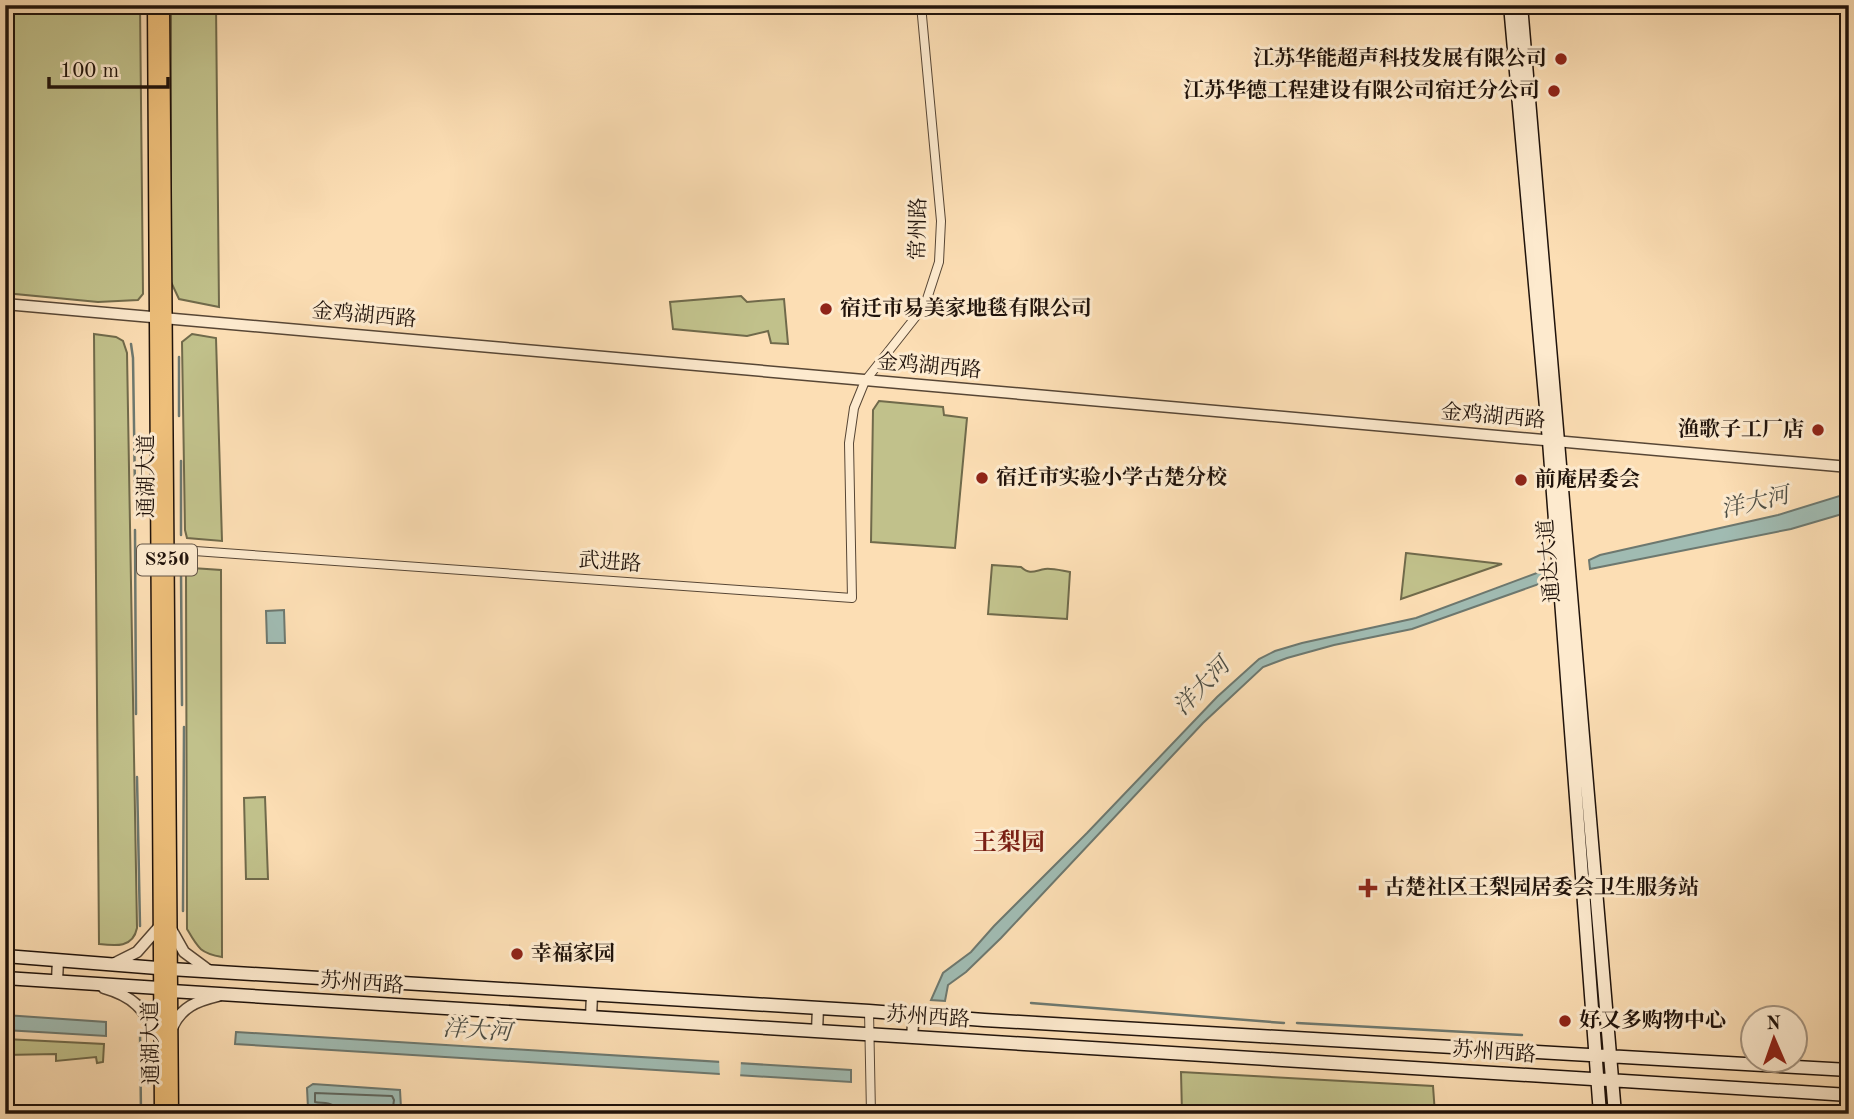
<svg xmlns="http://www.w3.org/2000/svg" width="1854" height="1119" font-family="'Old Standard TT','Noto Serif SC',serif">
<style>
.green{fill:#c1c18b;stroke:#706a4b;stroke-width:2}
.water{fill:#a0bbb2;stroke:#6d786f;stroke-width:2}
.pier{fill:#fcdeb4}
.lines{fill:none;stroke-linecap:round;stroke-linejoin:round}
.shore{stroke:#60675e;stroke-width:2}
.stream{stroke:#6d786f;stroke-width:2.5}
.minor-casing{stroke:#574635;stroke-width:10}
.tertiary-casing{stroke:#574635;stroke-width:13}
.secondary-casing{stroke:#20130b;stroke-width:15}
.primary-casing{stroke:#20130b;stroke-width:15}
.minor{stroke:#fdeace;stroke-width:8}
.tertiary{stroke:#fdeace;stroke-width:10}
.secondary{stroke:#fdeace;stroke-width:12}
.primary{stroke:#eebf7a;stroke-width:12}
.poi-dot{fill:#8f2418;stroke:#fdeace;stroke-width:2.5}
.labels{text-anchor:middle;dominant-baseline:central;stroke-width:6;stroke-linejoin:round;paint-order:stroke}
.shield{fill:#fdeace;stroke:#625446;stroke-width:2}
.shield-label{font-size:19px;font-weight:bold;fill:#20130b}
.poi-label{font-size:21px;font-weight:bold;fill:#20130b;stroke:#fdeace;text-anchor:start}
.street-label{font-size:21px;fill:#20130b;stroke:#fdeace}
.water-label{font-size:23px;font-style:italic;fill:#4d4e45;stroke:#fdeace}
.quarter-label{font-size:24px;font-weight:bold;fill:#7a1f14;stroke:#fdeace}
</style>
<rect width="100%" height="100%" fill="#fcdeb4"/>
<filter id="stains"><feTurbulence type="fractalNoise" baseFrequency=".00286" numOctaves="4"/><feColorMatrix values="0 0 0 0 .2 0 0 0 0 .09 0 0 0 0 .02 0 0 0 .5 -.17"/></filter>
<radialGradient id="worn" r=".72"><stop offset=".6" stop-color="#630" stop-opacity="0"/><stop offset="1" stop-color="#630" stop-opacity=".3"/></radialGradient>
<path class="green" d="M5,5H140L143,294L138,300L98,302L5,293Z
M171,5H216L219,307L179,299L171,282Z
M741,296L747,302L784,299L788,344L771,343L768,331L747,336L673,329L670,302Z
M94,334L116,337L123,341L127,353L137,928C133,948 116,946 99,944Z
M192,334L216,338L222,541L187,538L185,530L182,342Z
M879,401L943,407L944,415L967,418L955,548L871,542L873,410Z
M1406,553L1502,564L1401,599Z
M992,565L1021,567C1030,575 1034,571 1045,569C1052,568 1063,571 1070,572L1067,619L988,614Z
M192,568L221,570L222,957C200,953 198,948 187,929L186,574Z
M265,797L268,879H246L244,798Z
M5,1039L104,1044L103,1062L97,1063L96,1057L56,1061V1054L5,1055Z
M1181,1072L1433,1086L1435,1114H1182Z"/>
<path class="water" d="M1849,493V512L1791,529L1590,569L1589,560L1600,555L1778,515Z
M1553,567V579L1412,629L1334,645L1287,658L1263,667L1203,723L1001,938L966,972L948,985L945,1001L931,1000L943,973L971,952L994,926L1087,833L1217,697L1259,659L1275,651L1302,643L1416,618Z
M284,610L285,643H267L266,611Z
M5,1015L106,1022V1036L5,1030Z
M236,1032L851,1070V1082L235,1044Z
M313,1084L400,1090L401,1108L397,1113H393L313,1110L308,1108L307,1088Z"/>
<path class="pier" d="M719,1059L741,1060L740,1079L720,1078Z"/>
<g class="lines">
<path class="shore" d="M337,1114C336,1101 325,1104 315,1102V1093L392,1096L394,1100L392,1114"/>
<path class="stream" d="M131,344L133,358L135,492
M179,357V416
M135,530L136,714
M181,535V461
M181,571L182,705
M137,777L140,926
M183,911L184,727
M1031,1003L1284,1023
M1297,1023L1522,1035
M140,1031L141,1114"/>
<defs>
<path id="minor" d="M167,549L852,598L849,443L854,408L865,381L925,305L939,262L941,221L921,5
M869,1011L871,1114"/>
<path id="tertiary" d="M5,304L1849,467
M171,929L184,952L211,972
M113,964L137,952L159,927
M57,981L58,960
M104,988C136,997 143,1010 160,1037
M591,1017L592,995
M172,1028C181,1007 197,1001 218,996
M817,1031L818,1008
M912,1036L914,1014"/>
<path id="secondary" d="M1510,5L1549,441L1600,1114
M1521,5L1615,1114
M5,956L170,969L869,1011L984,1020L1849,1070
M5,978L159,988L171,991L1849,1095"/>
<path id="primary" d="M154,5L161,1114
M163,5L172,1114"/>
</defs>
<use href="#minor" class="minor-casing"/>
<use href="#tertiary" class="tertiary-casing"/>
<use href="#secondary" class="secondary-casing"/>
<use href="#primary" class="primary-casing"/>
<use href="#minor" class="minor"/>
<use href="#tertiary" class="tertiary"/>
<use href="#secondary" class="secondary"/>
<use href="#primary" class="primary"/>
</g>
<g class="poi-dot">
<circle cx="1561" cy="59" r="7"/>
<circle cx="1554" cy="91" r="7"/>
<circle cx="826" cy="309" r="7"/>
<circle cx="1818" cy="430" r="7"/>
<circle cx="982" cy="478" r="7"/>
<circle cx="1521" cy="480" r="7"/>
<path d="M1364.5 877.5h7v7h7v7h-7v7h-7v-7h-7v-7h7z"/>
<circle cx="517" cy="954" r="7"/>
<circle cx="1565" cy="1021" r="7"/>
</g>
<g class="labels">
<rect class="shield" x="137" y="544.5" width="60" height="31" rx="5"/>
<g class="shield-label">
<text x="167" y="560">S250</text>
</g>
<g class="poi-label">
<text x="1547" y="59" text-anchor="end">江苏华能超声科技发展有限公司</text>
<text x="1540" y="91" text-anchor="end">江苏华德工程建设有限公司宿迁分公司</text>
<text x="840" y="309">宿迁市易美家地毯有限公司</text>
<text x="1804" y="430" text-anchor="end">渔歌子工厂店</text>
<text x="996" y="478">宿迁市实验小学古楚分校</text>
<text x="1535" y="480">前庵居委会</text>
<text x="1384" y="888">古楚社区王梨园居委会卫生服务站</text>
<text x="531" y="954">幸福家园</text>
<text x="1579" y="1021">好又多购物中心</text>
</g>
<g class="street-label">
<text transform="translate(919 229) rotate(-89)">常州路</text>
<text transform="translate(364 316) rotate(5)">金鸡湖西路</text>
<text transform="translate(929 367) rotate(5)">金鸡湖西路</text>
<text transform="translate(1493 417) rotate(5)">金鸡湖西路</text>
<text transform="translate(147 476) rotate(-90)">通湖大道</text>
<text transform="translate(1550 561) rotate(-95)">通达大道</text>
<text transform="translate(610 563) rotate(4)">武进路</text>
<text transform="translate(362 984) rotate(4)">苏州西路</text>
<text transform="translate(928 1018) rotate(4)">苏州西路</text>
<text transform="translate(152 1043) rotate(-91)">通湖大道</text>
<text transform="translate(1494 1053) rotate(4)">苏州西路</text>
</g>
<g class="water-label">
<text transform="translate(1755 503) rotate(-13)">洋大河</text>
<text transform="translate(1202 687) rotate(-46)">洋大河</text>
<text transform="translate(477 1031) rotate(4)">洋大河</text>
</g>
<g class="quarter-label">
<text x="1009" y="844">王梨园</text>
</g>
</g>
<rect width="1854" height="1119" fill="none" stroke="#fcdeb4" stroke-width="28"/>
<rect x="7" y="7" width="1840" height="1105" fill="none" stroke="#20130b" stroke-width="3.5"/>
<rect x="14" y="14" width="1826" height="1091" fill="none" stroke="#20130b" stroke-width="2"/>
<g transform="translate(1774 1039) rotate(358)"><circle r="33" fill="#fdeace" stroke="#a59480" stroke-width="2"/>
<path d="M0-5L12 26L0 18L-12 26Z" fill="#8f2418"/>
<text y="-10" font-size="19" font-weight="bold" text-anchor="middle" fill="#20130b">N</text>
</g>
<path d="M49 77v10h119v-10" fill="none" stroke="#20130b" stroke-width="3.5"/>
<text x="60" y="77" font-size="21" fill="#20130b" stroke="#fdeace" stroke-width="5" paint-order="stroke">100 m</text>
<rect width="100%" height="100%" filter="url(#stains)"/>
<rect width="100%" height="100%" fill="url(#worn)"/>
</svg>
